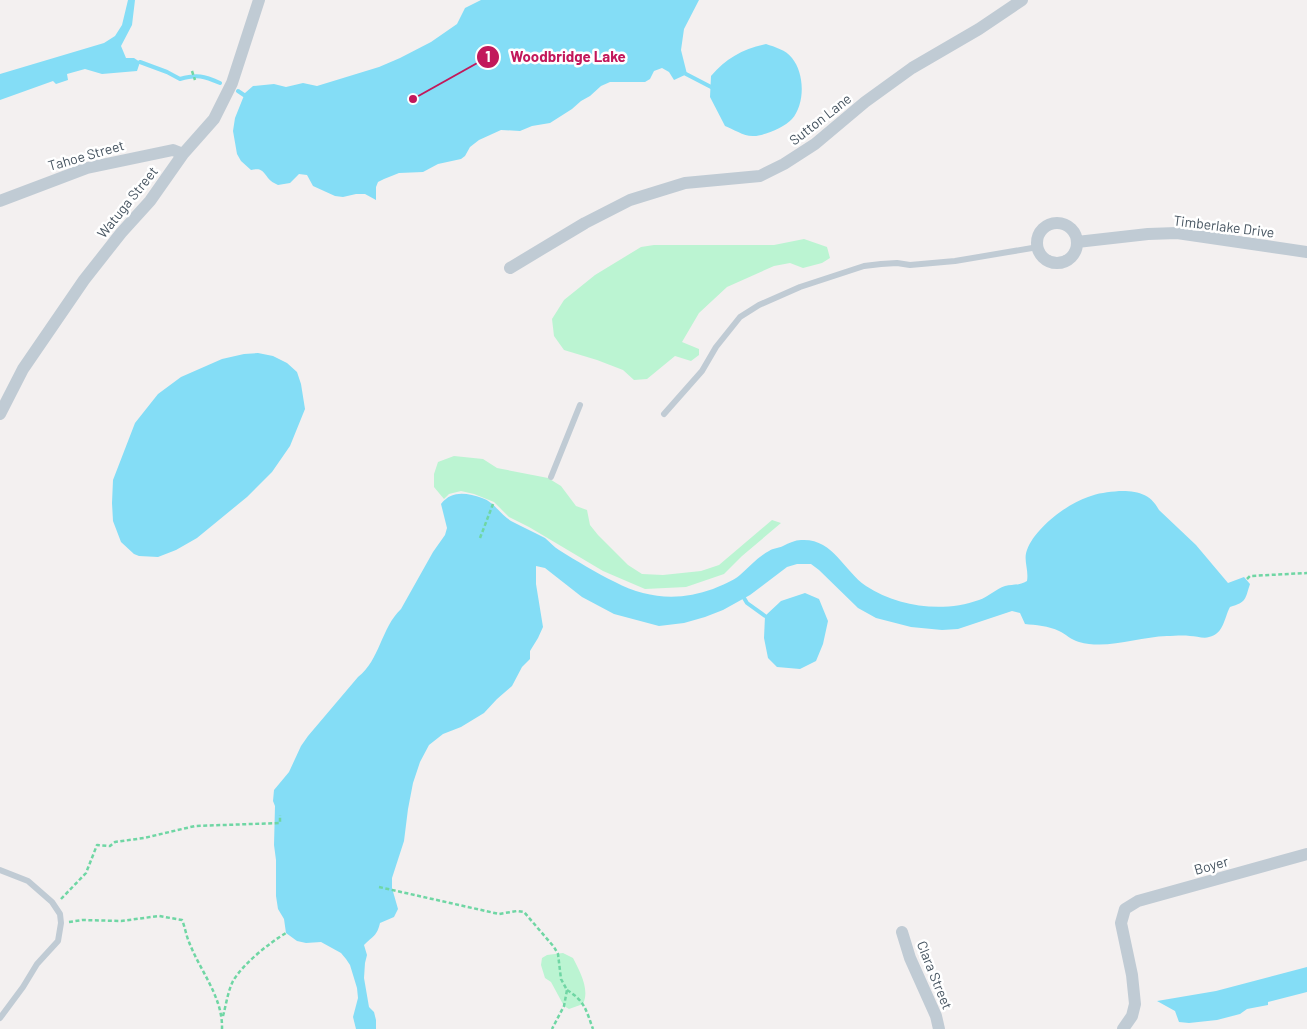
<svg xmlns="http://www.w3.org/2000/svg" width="1307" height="1029" font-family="Barlow,sans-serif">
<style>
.green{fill:#bbf4d2}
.water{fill:#84ddf6}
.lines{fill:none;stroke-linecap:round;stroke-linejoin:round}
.stream{stroke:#84ddf6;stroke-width:4}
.path{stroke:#6fd6a4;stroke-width:2.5;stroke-dasharray:4 2.5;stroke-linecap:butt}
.lane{stroke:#c0cbd4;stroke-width:6}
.street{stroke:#c0cbd4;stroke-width:12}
.labels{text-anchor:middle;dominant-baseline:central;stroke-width:5;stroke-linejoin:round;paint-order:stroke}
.street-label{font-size:14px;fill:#465460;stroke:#fff}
.leader{fill:none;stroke:#c2185b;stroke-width:2}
.callout-dot{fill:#c2185b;stroke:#fff;stroke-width:2}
.mark-label{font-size:15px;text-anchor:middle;font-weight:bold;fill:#fff}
.callout-label{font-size:15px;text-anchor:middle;font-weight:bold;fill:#c2185b;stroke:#fff;stroke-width:5;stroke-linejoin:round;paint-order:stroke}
</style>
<rect width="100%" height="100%" fill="#f3f0f0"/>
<path class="green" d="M804,239L827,247L830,258L822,263L803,268L790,263L774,266L727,287L699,313L682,342L699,349V355L691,361L675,356L647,379L634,380L623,370L597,360L564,350L554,336L552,319L564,300L595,275L641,247L654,245H774Z
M454,456L483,459L497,468L548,478L561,486L576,506L587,510L590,525L598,535L628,565L642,574L663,575L701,571L719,565L772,520L781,523L742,556L724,574L686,587L645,589L603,571L529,527L509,517L494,502L474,494L461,491L449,494L444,499L434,487V474L438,462Z
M563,953L573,958C580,972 590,989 583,1004L569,1009L564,1006L551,982L545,978L541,965L542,958L547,955Z"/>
<path class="water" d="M128,0H135L132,25L121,46L126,58H134L140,62L137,71L102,74L85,69L67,74L68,80L56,84L53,81L0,100V74L104,43L115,36L122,25Z
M481,0H699L684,29L681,50L687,74L674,80L669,72L662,68L654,71L650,79L645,82H610L601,86L590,96L581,101L572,109L550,123L532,126L520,131L501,130L479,140L470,147L465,156L461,159L438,164L423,172L399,173L384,179L378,182L376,187V200L365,194H356L343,197L335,196L313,186L307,175L299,174L290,183L278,185C274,183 270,181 268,178C262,170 261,168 251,170L241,161L237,154L233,131L235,118L245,93L253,86L274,84L286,87L303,83L317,86L379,67L400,58L431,42L457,24L465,8Z
M766,44C775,47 786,50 792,58C805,74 805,104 792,119C785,127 764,136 754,136C745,137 733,129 725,126L710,97L711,76C726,58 743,49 766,44Z
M258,353L273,356L287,363L297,372L301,384L305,409L290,446L272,472L247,497L197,538L176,550L158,557L139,556L134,554L121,542L113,521L112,503L113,480L135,423L158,394L181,377L222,359L244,354Z
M1119,491C1137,491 1150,493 1159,510L1196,545L1228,583L1244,577L1250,584C1245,599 1247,602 1230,607C1224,618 1224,634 1209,637C1204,639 1196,636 1190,636C1182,635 1174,636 1167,636C1138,637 1107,650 1079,642C1071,640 1066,634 1059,631C1049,626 1035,625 1025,624L1020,613L1012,611L958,629L942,630L911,627L876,618L858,608L819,570L811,564H797L787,567L750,595L723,610L705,617L684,623L659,626L614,614L582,597L545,568L536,566V584L543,627L538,638L530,651V659L522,667L512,686L497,699L484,713L461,727L443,734L429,745L420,762L413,783L408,809L404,841L392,878V888L398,909L394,917L380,923C377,936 373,936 364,945L367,955L365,963L364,978L369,1007L374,1012L376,1020V1029H356L353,1017L358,998L357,988L350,965L346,959L341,953L321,942L306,943L297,941L286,933L284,919L278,909L276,896V860L274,845L275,806L273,801L274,790L289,772L301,746L308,736L358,677C380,660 381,628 401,609L433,552L445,535L447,528L441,504C452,490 467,493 482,498C494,502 500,514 511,521C522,527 534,532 545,538C550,542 554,547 559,550C577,561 596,573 615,582C647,599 680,601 713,589C722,585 733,581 740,575C749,567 758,557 769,551C773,548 779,548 783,546C789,543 795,540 801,540C833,538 843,570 866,586C898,607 943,613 979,600C988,597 996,589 1005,586C1013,584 1019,586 1027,581C1029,570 1023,560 1027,550C1035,528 1067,504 1088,497C1098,493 1108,492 1119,491Z
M805,593L819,599L828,621L823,644L816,661L800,669L777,667L768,658L764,638L765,616L781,601Z
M1307,967V992L1268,1002V1005L1247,1009L1240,1014L1217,1020L1189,1023L1179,1022L1175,1011L1157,1001L1216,991Z"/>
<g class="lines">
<path class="stream" d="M140,62L167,72L180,79C197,74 204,76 220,83
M686,74L713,88
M238,91L244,95
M744,598L747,603L765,616"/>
<path class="path" d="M192,71L195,80
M480,538L493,504
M1247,579L1250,576L1307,573
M379,887L499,914L517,911L524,912L554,947L558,954L561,979L567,990L564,1006L552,1029
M61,899L86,873L97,845L110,846L115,842L144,838L195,826L280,823V815
M69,922L82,920L121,921L159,916L182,920C185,927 186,935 189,942C200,971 223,997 222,1029
M567,990C585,1001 586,1010 593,1029
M223,1016C226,1005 228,991 233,981C243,964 269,943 286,933"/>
<path class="lane" d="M664,414L702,371L716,347L740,317L759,305L800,287L864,266L881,264L897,263L910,265L955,261L1038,247
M551,477L580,405
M0,870L28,881L52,902L60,914L61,923L58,941L37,964L23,987L0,1018"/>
<path class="street" d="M0,201L87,168L173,150L183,154
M1037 243a20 20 0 1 1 40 0a20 20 0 1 1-40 0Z
M1077,242L1148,234L1177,233L1307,252
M510,268L585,223L630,200L685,183L760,176L784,164L815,144L865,102L912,68L979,29L1022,0
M0,414L23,369L84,280L121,233L150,201L183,154L214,119L232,83L259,0
M902,932L910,958L936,1016L939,1029
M1123,1029L1132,1016L1135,1004L1132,975L1121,923L1125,909L1138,901L1307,854"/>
</g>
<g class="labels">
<g class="street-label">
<text transform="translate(820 119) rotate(-38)">Sutton Lane</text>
<text transform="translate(86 155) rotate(-16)">Tahoe Street</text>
<text transform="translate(127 202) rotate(-51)">Watuga Street</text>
<text transform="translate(1224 226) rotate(7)">Timberlake Drive</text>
<text transform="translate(1211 865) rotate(-16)">Boyer</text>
<text transform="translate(935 975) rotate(68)">Clara Street</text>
</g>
</g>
<path class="leader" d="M413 99L488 57"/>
<g class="callout-dot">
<circle cx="413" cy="99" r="5"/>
<circle cx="488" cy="57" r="12"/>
</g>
<g class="mark-label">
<text x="488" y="62">1</text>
</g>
<g class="callout-label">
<text x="568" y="62">Woodbridge Lake</text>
</g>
</svg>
